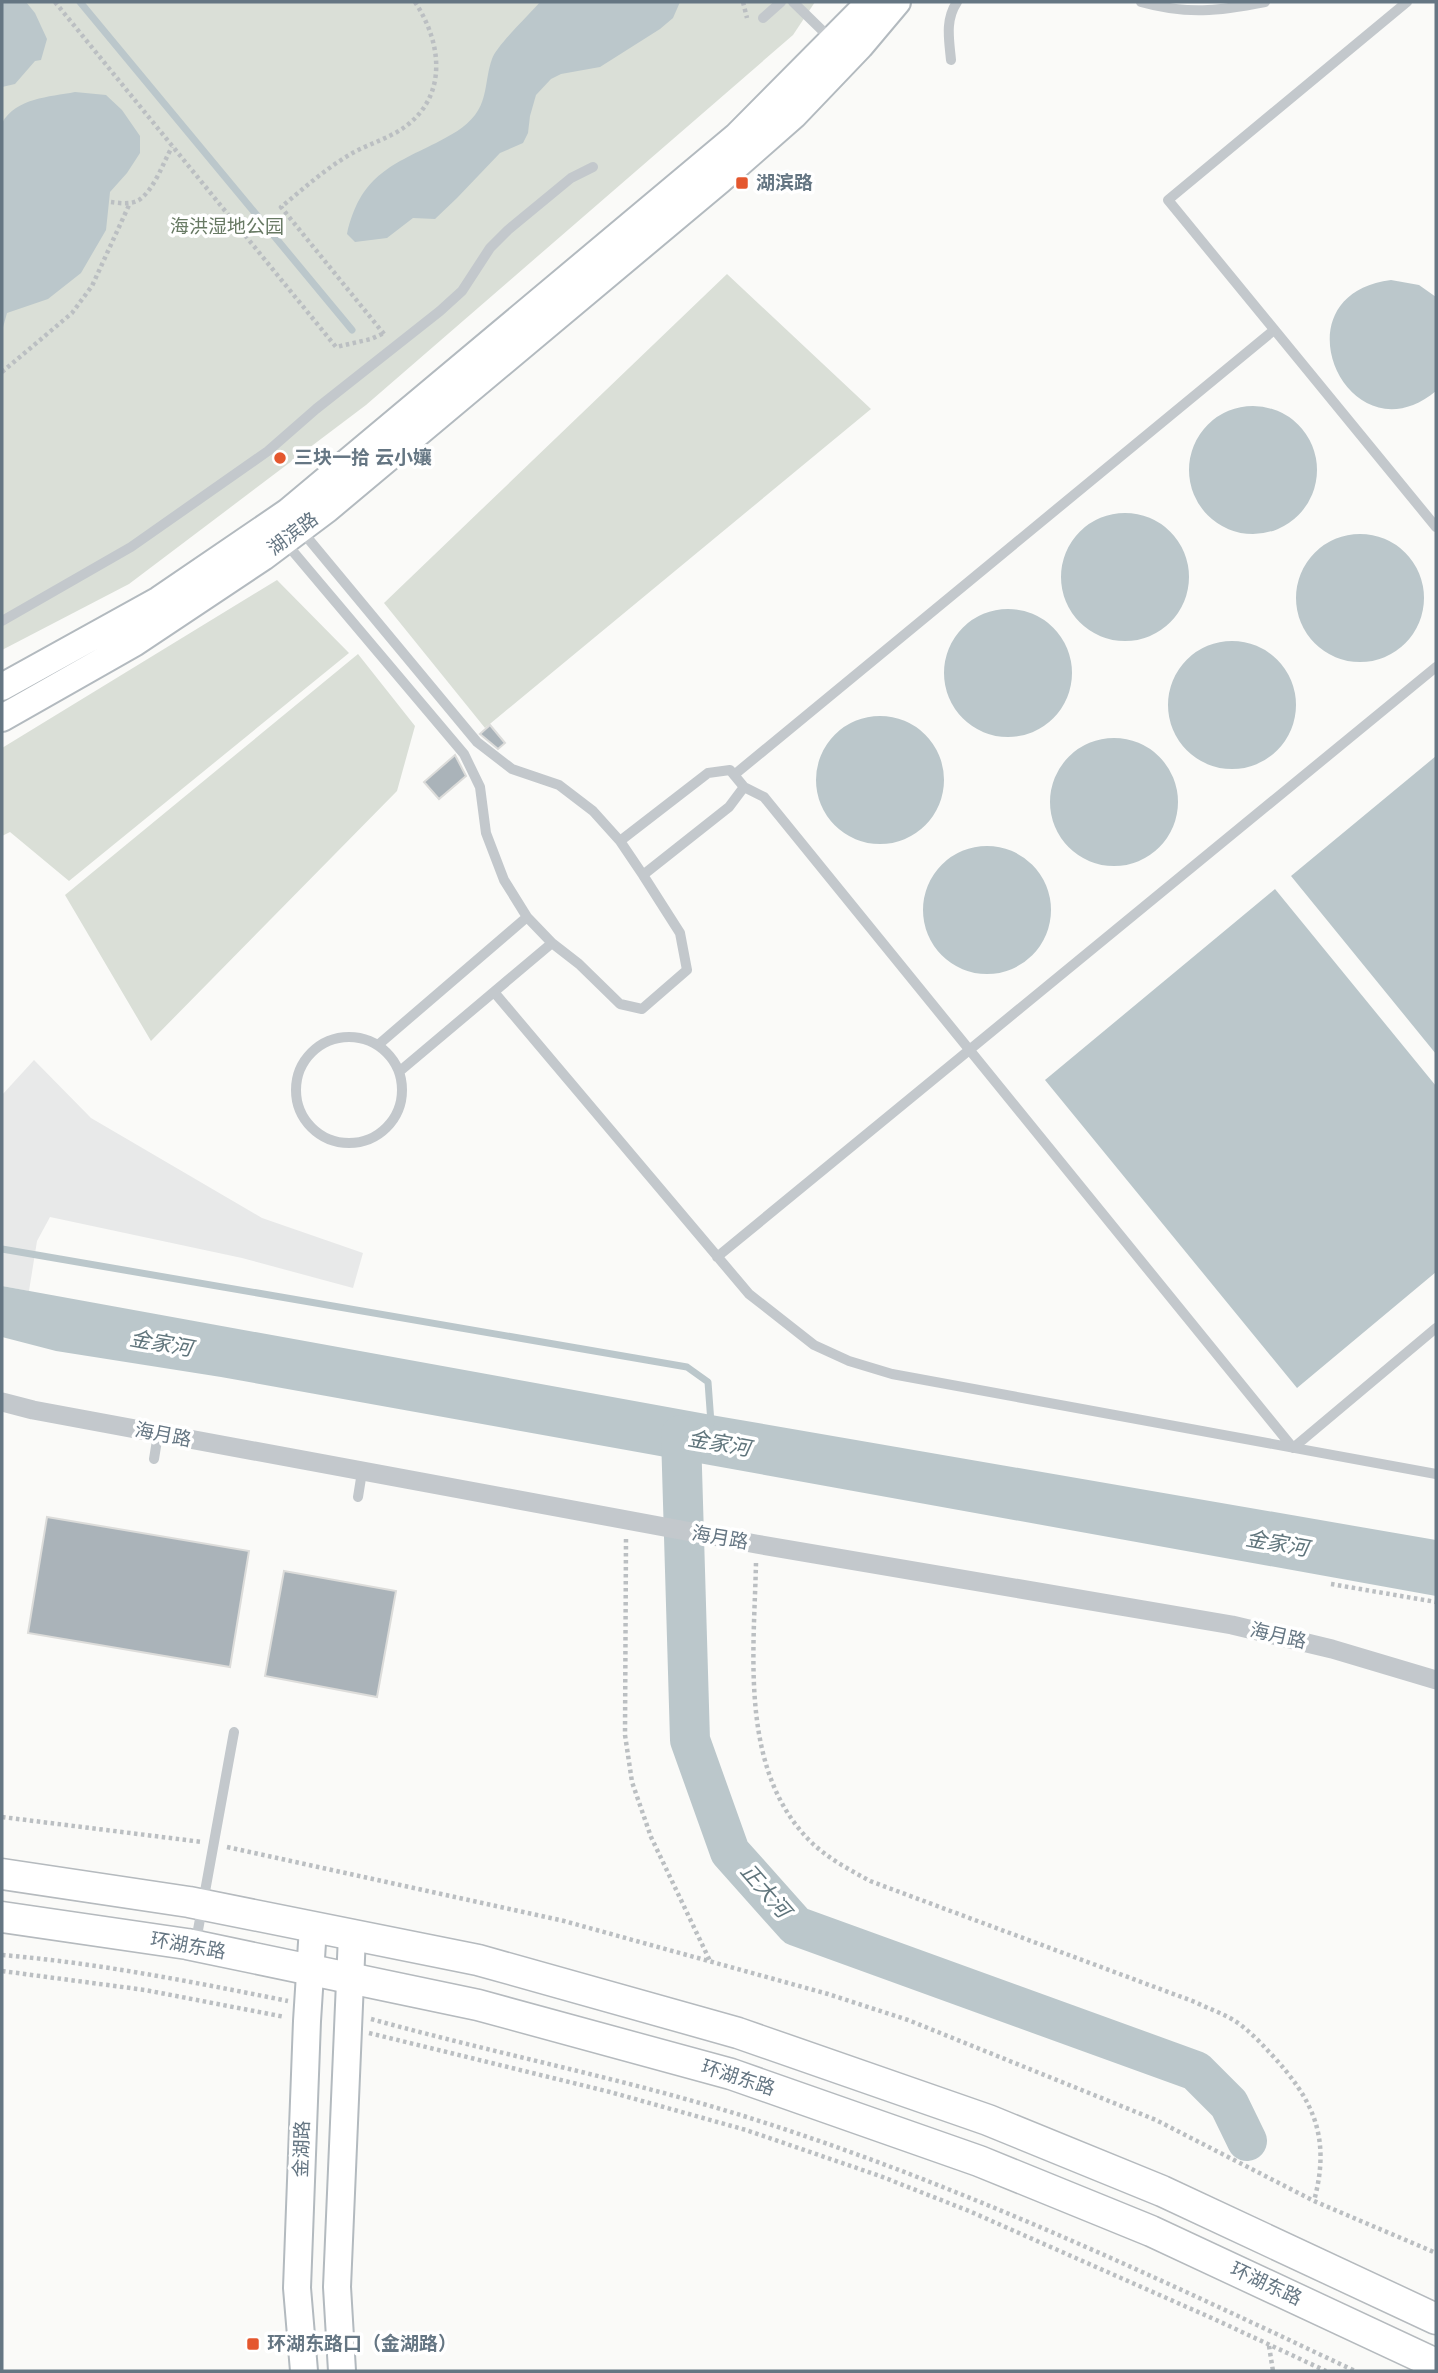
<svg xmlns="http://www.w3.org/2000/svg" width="1438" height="2373" font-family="'Varela Round','Noto Sans SC',sans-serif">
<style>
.built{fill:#e8e9e9}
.green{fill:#dadfd7}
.water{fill:#bbc7cb}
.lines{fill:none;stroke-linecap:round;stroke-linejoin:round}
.stream{stroke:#bbc7cb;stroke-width:7}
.river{stroke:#bbc7cb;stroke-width:40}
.building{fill:#aab3b9;stroke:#dcdcda;stroke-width:2}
.secondary-casing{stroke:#b3babf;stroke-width:30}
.primary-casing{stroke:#b5babe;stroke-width:33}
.path{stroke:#bbbfc2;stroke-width:4.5;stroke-dasharray:3.5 3.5;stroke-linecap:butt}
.lane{stroke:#c3c8cc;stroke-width:10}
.street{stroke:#c3c8cc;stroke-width:19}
.secondary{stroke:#fff;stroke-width:26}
.primary{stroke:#fff;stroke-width:30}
.poi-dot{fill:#e4572e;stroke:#fff;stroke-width:2.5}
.labels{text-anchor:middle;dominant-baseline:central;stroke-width:7;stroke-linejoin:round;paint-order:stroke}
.poi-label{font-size:19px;font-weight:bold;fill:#657683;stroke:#fff;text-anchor:start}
.park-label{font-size:19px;fill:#687a64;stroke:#fff}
.street-label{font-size:19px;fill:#657683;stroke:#fff}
.water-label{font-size:21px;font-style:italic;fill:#60757c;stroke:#fff}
</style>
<rect width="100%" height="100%" fill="#fafaf8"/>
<path class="built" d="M34,1060L91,1118L262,1218L363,1253L353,1288L242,1258L50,1217L37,1241L29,1291L2,1286V1095Z"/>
<path class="green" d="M2,2H815L793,35L366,405L129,584L2,650Z
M727,274L871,409L485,728L384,603Z
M277,580L349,653L69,881L10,832L2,836V748Z
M358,654L415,726L397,791L151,1041L65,895Z"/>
<path class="water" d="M2,2H26L35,13L47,39L41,60L35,61L15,84L2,87Z
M540,2H680L673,18L660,29L600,67L561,74L551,79L536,95L530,116L528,133L523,143L500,153L457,198L435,219L413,218L387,238L355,242L347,234C360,177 389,166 436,143C451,135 465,128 475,115C488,98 485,78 492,59C496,46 530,14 540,2Z
M75,92L106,95L122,110L140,136V153L127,173L110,192L106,230L81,273L48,299L7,313L2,331V123C16,98 49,97 75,92Z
M1391,280L1419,285L1436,297V391C1348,464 1272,295 1391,280Z
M1189 470a64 64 0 1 1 128 0a64 64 0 1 1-128 0Z
M1061 577a64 64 0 1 1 128 0a64 64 0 1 1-128 0Z
M1296 598a64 64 0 1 1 128 0a64 64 0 1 1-128 0Z
M944 673a64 64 0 1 1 128 0a64 64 0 1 1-128 0Z
M1168 705a64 64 0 1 1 128 0a64 64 0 1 1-128 0Z
M816 780a64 64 0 1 1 128 0a64 64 0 1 1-128 0Z
M1050 802a64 64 0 1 1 128 0a64 64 0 1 1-128 0Z
M1436,756V1054L1291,876Z
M923 910a64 64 0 1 1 128 0a64 64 0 1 1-128 0Z
M1275,889L1436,1086V1272L1297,1388L1045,1080Z
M2,1286L717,1416L1436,1540V1596L221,1377L56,1351L2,1337Z"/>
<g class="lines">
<path class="stream" d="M80,2L352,330
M2,1249L687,1367L708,1382L711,1423"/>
<path class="river" d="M681,1435L690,1740L730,1852L796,1926L1196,2071L1229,2104L1247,2141"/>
</g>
<path class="building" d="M490,725L505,743L498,749L480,734Z
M455,755L466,776L439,799L424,782Z
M47,1517L249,1551L230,1667L28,1633Z
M284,1571L396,1591L377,1697L265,1676Z"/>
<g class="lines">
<defs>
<path id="secondary" d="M2,687L159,600L288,512L737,136L870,2
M2,718L134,643L263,557L327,509L720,180L794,115L860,46L897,2
M304,2371L297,2288L307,2021L313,1927
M342,2371L337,2287L352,1935"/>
<path id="primary" d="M2,1874L189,1902L478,1960L738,2033L988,2120L1162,2191L1436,2319
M2,1917L187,1944L478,2005L731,2074L979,2161L1151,2231L1436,2364"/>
</defs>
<use href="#secondary" class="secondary-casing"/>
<use href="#primary" class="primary-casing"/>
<path class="path" d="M55,2L336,347L371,339L384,333
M743,2L747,18
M111,202C119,203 131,205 139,200C154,190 163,163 172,147
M384,334L281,207C303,189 324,170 349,155C364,146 381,141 397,132C448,102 444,46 415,2
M2,372L72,313L92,286L130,203
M626,1539L625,1735L632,1782L651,1837L710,1961
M756,1563C754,1655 739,1772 812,1843C829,1859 850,1870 870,1881L1195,2002C1207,2008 1219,2012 1230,2018C1246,2027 1259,2041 1271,2054C1314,2100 1331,2138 1314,2201
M1331,1584L1436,1602
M2,1817L202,1842
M227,1847L564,1921L828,1994L908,2020L1156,2120L1314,2201L1436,2253
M2,1955C98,1963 193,1982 288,2001
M2,1971L145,1990L285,2017
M371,2019C497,2054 626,2079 750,2118C959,2184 1158,2278 1355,2371
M369,2033L610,2092L746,2130L880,2176L969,2211L1214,2319L1326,2371
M1269,2346L1273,2371"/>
<path class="lane" d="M793,2L830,38
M1141,2C1187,15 1219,11 1265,2
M1407,2L1168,200L1436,527
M763,18L781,2
M951,60C949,39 945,20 957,2
M301,530L477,742L512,769L559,785L593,811L620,841L708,773L730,770L744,787L729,807L643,875L680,933L687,970L642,1009L620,1004L579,964L552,943L527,917
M285,542L464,754L480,787L486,833L504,880L527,917L378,1045
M2,621L131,547L268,451L316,409L440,311L462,291L490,248L508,230L571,178L593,167
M734,775L1274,330
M744,787L764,797L1293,1448L1436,1328
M620,841L643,875
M494,992L749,1294L814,1345L849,1361L892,1374L1436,1474
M296 1090a53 53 0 1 1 106 0a53 53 0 1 1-106 0Z
M400,1071L552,943
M717,1257L1436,667
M154,1459L158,1434
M358,1497L362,1472
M196,1941L234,1732"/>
<path class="street" d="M2,1402L33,1410L756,1544L1232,1625L1332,1649L1436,1680"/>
<use href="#secondary" class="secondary"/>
<use href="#primary" class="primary"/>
</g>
<g class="poi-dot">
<rect x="735" y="176" width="14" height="14" rx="3.5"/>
<circle cx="280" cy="458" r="7"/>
<rect x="246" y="2337" width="14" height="14" rx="3.5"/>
</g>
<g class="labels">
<g class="poi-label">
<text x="756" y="183">湖滨路</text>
<text x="294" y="458">三块一拾 云小孃</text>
<text x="267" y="2344">环湖东路口（金湖路）</text>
</g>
<g class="park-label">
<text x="227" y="227">海洪湿地公园</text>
</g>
<g class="street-label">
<text transform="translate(293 534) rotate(-37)">湖滨路</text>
<text transform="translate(163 1435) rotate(11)">海月路</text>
<text transform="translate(720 1538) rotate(10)">海月路</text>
<text transform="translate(1278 1636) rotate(13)">海月路</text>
<text transform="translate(188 1946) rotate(10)">环湖东路</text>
<text transform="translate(738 2078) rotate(18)">环湖东路</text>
<text transform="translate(302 2149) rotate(-88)">金湖路</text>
<text transform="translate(1266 2284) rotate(25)">环湖东路</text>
</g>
<g class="water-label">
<text transform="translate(161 1344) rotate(10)">金家河</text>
<text transform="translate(719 1444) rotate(10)">金家河</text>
<text transform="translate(1277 1544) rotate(10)">金家河</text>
<text transform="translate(765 1891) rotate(49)">正大河</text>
</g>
</g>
<rect width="1438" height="2373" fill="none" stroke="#657683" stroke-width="7"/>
</svg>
